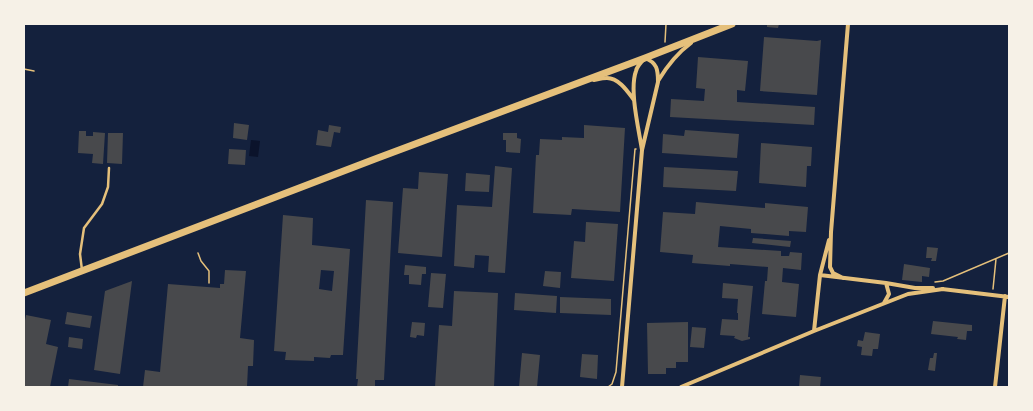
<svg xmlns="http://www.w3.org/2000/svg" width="1033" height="411" font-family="Raleway,sans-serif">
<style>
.water{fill:#0b132b}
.building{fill:#48494c;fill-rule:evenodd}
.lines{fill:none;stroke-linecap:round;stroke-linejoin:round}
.path{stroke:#e5c07b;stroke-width:1.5}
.service{stroke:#e5c07b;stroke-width:2.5}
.minor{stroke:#e5c07b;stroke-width:4}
.primary{stroke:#e5c07b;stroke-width:7}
</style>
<rect width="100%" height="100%" fill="#14213d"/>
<path class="water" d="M251,140L260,141L258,157L249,156Z"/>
<path class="building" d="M767,24H779L778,28L767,27Z
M764,37L817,41L821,40L817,95L760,91Z
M698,57L748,61L745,91L737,90V102L815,107L814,125L670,117L671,99L704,101L705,89L696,88Z
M234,123L249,125L247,140L233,138Z
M329,125L341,127L340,133L334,132L331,147L316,145L318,130L328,132Z
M584,125L625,128L620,212L572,209L571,215L533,213L536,155H539L540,139L562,140V137L584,138Z
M685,130L739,134L737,158L662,153L663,134L684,136Z
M79,131H86V136H93V132L105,133L103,164L92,163L93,154L78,153Z
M108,133H123L122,164L107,163Z
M503,133H517V138L521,139L520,153L506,152V140H503Z
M761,143L812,147L811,166H807L806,187L759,183Z
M229,149L246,150L245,165L228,164Z
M495,166L512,168L505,273L488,272L489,256L475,255L474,268L454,266L457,205L492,207Z
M664,167L738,171L736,191L663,187Z
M419,172L448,174L442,257L398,253L403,188L418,189Z
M466,173L490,175L489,192L465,191Z
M366,200L393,202L384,380H375V387H357L358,379H356Z
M696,202L765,208V203L808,207L806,232L789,231V236L751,233V229L720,226L718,247L781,251V256H789L790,252L802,253L801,270L783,268L782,282L799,284L796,317L762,314L765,281H767L768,267L730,264V266L692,263L693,255L660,252L663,212L695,214Z
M283,215L313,218L312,245L350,249L343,355H331L330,358L314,357V361L285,360L286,352L274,351ZM321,270L334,271L332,291L319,289Z
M586,222L618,224L614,281L571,278L574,241L585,242Z
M753,238L791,241L790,247L752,243Z
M927,247L938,248L936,261H931L932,258H926Z
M904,264L930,268L929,277L922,276V282L902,280Z
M405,265L426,267V274H422L421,285L409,284V275H404Z
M225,270L246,271L240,338L254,340L253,366H248L247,387H143L145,370L160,372L168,284L220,288V284H224Z
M545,271L561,272L560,288L543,286Z
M431,273L446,274L443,308L428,307Z
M132,281L120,374L94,370L105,291Z
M723,283L753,286L748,337H750V339L742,341L734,338L735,336L720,335L722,319L738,320V313H737L738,299L722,298Z
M454,291L498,293L494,387H435L439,325L452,326Z
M515,293L557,296L556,313L514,310Z
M560,297L611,299V315L560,313Z
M67,312L92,316L90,328L65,324Z
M26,315L51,320L46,344L58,347L50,387H24V326Z
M933,321L972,325V331H967L966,340L957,339L958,337L931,334Z
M412,322L425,323L424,336L417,335L416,338L410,337Z
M688,322V362H676V368H666V374H648L647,323Z
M692,327L706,328L704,348L690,347Z
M865,332L880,334L878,349H873L872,356L861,355L862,347L857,346L858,340L863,341Z
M69,337L83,339L82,349L68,347Z
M522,353L540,355L537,387H519Z
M934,353H937L935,371L928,370L930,358H933Z
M582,354L598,355L597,379L580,377Z
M800,375L821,377L820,387H799Z
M69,379L118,385V387H68Z"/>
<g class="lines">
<path class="path" d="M665,42L666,24
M24,69L34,71
M198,253L201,261L209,271V283
M935,282L943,281L1009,253
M993,289L996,259
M608,387L612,384L616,372L635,149H636"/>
<path class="service" d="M82,270L80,254L84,228L102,204L108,187L109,168"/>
<path class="minor" d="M594,80C599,79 603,78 607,78C619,78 628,92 634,100
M658,81C667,66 676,54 691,43
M820,275L886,283L889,294L884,303
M843,278L833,273L830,267L831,232L848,24
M886,283L915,288H933
M942,289L1009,297
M814,331L820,275L829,240
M622,387L642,150L658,82C658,69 657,63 645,58C641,62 637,66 636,71C629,90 639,130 642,150
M681,387L814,331L908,294L943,289
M995,387L1005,296"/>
<path class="primary" d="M24,293L375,159L645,58L732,24"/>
</g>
<rect width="1033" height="411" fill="none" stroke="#f6f1e7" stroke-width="50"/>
</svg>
